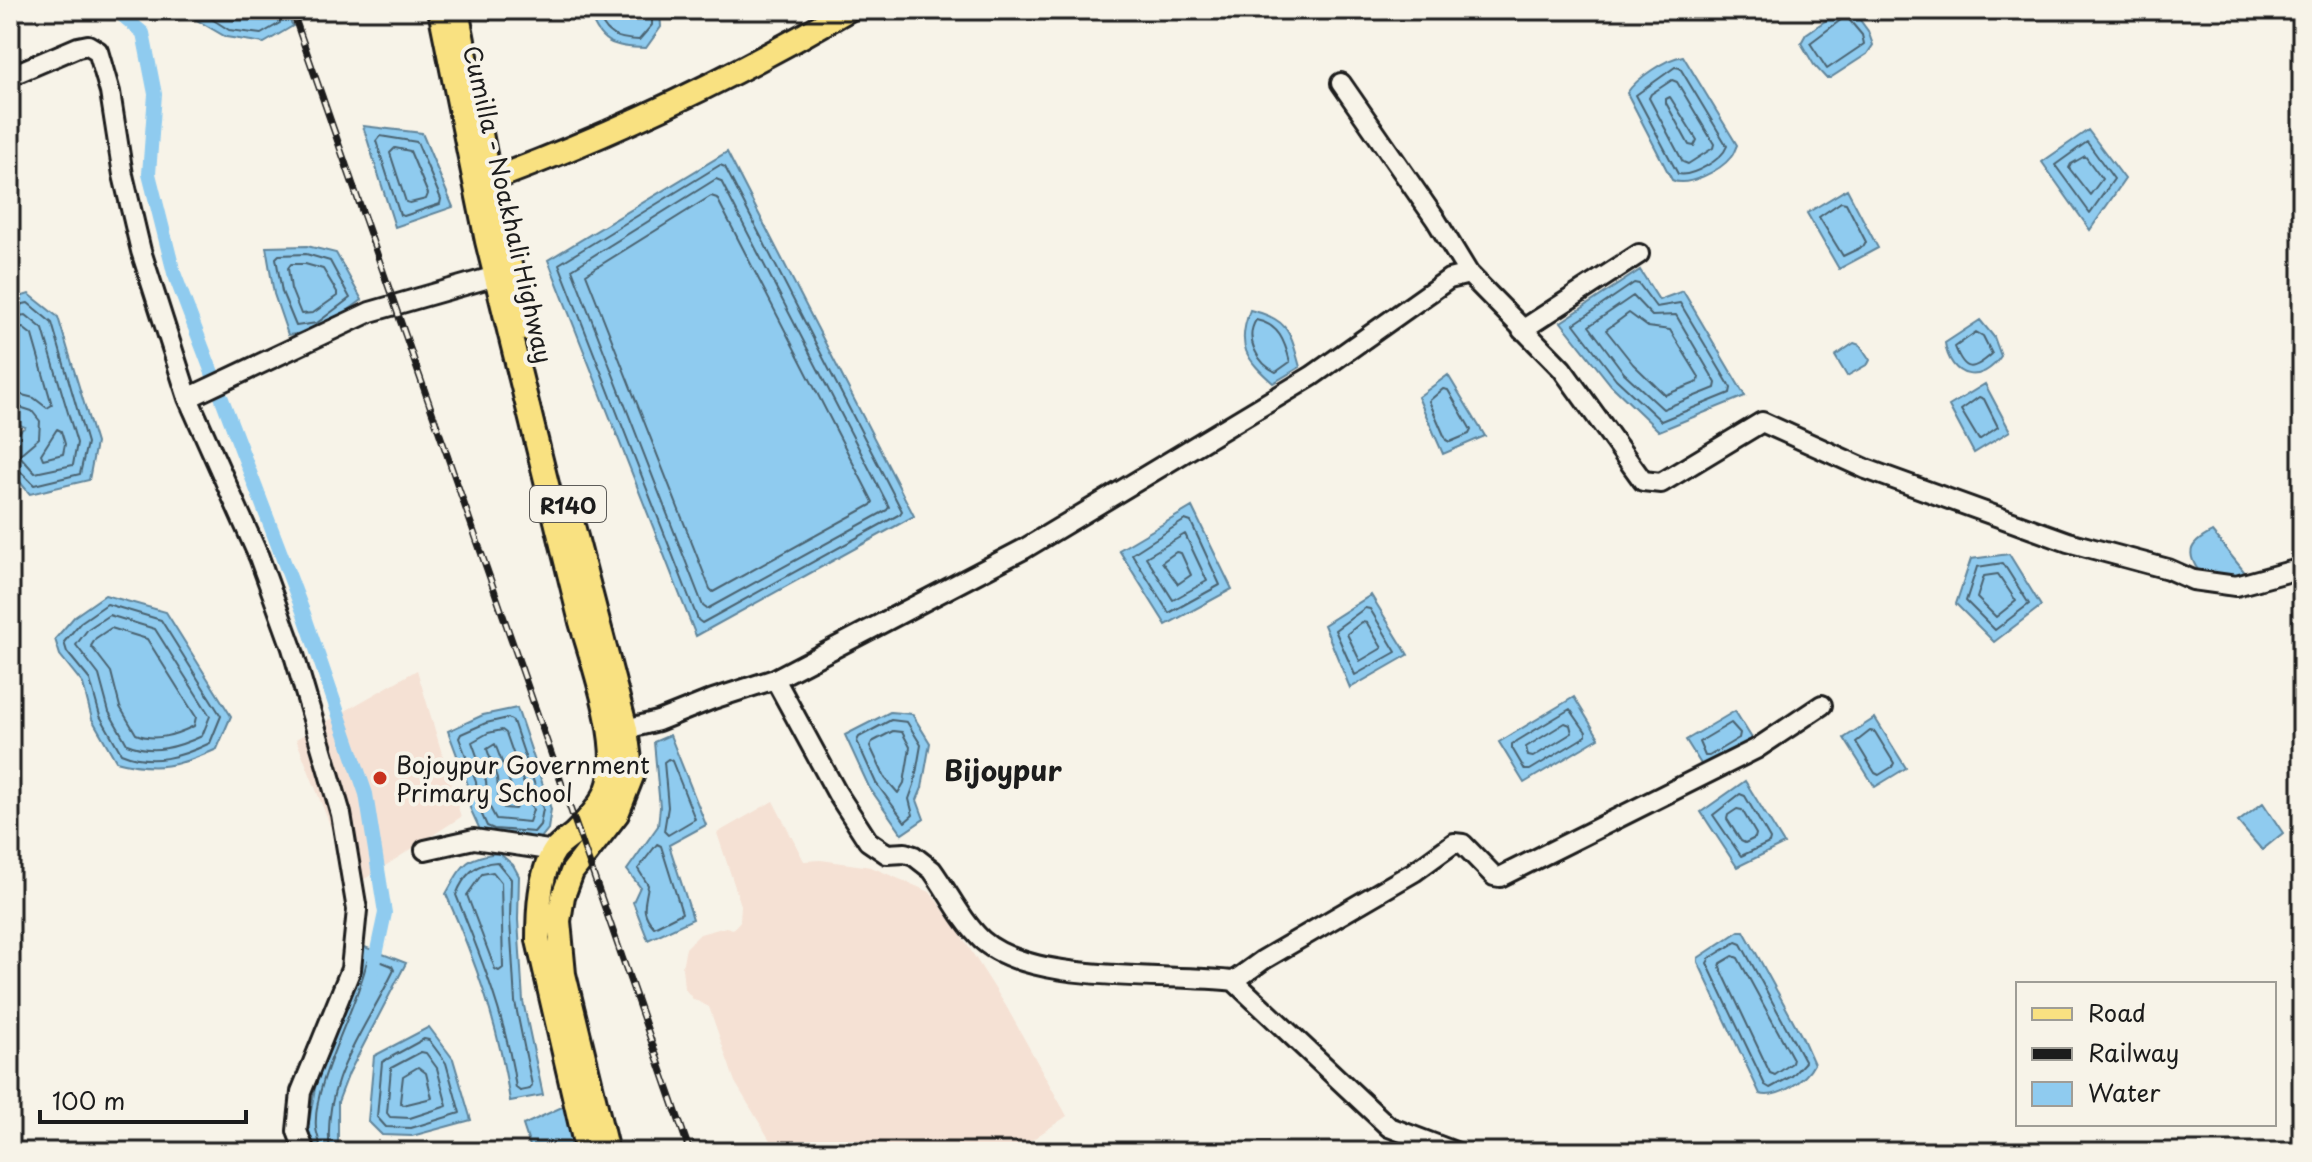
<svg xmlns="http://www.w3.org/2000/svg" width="2312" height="1162" font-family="'Playpen Sans',sans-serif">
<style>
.built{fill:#f5e1d4}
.water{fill:#8fcbef;stroke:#61859b;stroke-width:2}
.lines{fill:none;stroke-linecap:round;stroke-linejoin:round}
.shore{stroke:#4a6270;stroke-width:2}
.canal{stroke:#8fcbef;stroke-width:14}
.minor-casing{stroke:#1c1c1c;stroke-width:24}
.major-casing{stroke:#1c1c1c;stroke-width:28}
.minor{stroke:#f7f3e8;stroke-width:18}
.major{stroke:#f9e181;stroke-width:22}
.rail-casing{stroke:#1c1c1c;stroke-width:7}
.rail{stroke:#f7f3e8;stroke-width:4;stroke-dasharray:12;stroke-linecap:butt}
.poi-dot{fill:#c8321e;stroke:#f7f3e8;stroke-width:3}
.labels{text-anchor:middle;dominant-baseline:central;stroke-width:8;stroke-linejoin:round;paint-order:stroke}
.shield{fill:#f7f3e8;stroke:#5e5c59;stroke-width:2}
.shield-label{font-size:22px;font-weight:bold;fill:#1c1c1c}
.street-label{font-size:24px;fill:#1c1c1c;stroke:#f7f3e8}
.poi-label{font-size:24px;fill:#1c1c1c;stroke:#f7f3e8;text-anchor:start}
.quarter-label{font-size:28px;font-weight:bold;fill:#1c1c1c;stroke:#f7f3e8}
</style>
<rect width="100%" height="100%" fill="#f7f3e8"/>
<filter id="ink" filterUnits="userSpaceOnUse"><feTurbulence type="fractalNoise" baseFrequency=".0125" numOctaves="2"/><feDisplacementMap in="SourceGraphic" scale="16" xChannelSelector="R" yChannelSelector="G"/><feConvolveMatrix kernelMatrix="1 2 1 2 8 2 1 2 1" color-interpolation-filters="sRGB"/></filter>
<g filter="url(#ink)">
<path class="built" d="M417,670L461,817L354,886L296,739Z
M773,801L804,861L821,860L871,867L930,892L954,924L1006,1006L1067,1116L1014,1152H777L735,1082L709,1007L693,999L684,988L682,967L686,948L700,934L726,927L733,929L740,921L741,905L717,833Z"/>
<path class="water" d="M194,10H284L293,26L264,43L226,37L195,19Z
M589,10H660L661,27L646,48C613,47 598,44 589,10Z
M1841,10L1854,12L1868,31L1873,45L1867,54L1830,78H1826L1814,65L1801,43L1806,34Z
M1683,56L1737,145C1735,149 1734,154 1731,157C1721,170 1687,188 1672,180L1627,93C1637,78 1665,59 1683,56Z
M363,126L422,133L453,207L395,227Z
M2088,130L2125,179L2090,230L2042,162Z
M727,152L914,516L696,636L548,260Z
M1847,189L1878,248L1839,269L1807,213Z
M307,246L336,253L362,300L320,331L288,335L274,294L266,247Z
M1640,270L1659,300L1683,291L1745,396L1659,431L1611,385L1561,322Z
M29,294L58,317L96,443L89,480L30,494C11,473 10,467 10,439L25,427L10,421V300Z
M1250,310C1289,319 1290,332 1300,367L1273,383C1246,359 1236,346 1250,310Z
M1980,320L1994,337L2001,356C1982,385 1950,379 1945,343Z
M1854,343L1860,345L1870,360L1868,364L1847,376L1835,356Z
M1448,375L1485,436L1443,454L1418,397Z
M1985,384L2010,431L1974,453L1949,406Z
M1192,507L1232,589L1166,625L1119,550Z
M2212,532L2247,575L2249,590C2242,596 2231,597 2222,595C2211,585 2181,559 2195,544C2199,539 2207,535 2212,532Z
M2009,554L2041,606L1994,642L1956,604L1971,559Z
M105,595L166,612L231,716L217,749C179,766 157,772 116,761L92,719L83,684L60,655L55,639L75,616Z
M1371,595L1408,655L1350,688L1324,625Z
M1574,697L1599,738L1524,783L1499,742Z
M517,708L551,809L548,829L540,839L523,841L481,832L470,808L468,785L448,731L483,715Z
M1735,711L1753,740L1704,769L1686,740Z
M890,712L912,714L930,743L922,788L917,800L924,819L902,834L869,787L845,735Z
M1875,718L1906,768L1875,787L1844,738Z
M670,735L706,825L669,845L693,919L648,940L633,902L640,887L627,870L658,826L660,807L654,742Z
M1745,781L1784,844L1737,867L1701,812Z
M2263,803L2283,833L2262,850L2238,822Z
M499,853L513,865L519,876L518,920L523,1001L543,1095L510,1101C500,1029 475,960 446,894C463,864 465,857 499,853Z
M1739,931H1744L1802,1037L1814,1064C1806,1080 1779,1099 1760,1094L1698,962V958Z
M362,946L406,963L349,1073L338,1102V1152H314L308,1127L317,1077Z
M429,1027L453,1059L471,1120L412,1136L382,1135L368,1121L374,1056Z
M575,1101L583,1152H532L523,1125Z"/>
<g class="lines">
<path class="shore" d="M202,10L204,14L229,30L261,34L280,23L277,10
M597,10C604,35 615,39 639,40L652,25V10
M1846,16L1862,35L1864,44L1827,69L1810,43Z
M1675,67L1680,68L1727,146C1722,160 1692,177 1678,174L1636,95Z
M1672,80L1677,82L1714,144L1713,148L1688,164L1683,162L1649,98L1651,94Z
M1670,97L1697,140L1694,146L1689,145L1666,103V99Z
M380,136L417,142L441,199L440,204L404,216L400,215L376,141Z
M2087,142L2114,179L2090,213L2055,165Z
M395,148L410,151L428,194L426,199L410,203L406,202L390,153Z
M2085,156L2102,179L2090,195L2069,168L2071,164Z
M720,165L725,167L902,511L900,514L702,623L698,620L559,264Z
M716,179L721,181L889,507L887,510L707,609L703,606L572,269Z
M711,196L717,198L873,502L871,505L713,592L710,589L586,274Z
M1841,202L1846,203L1866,242L1864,246L1843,256L1819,217Z
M306,254L330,261L350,298L317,323L296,326L282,292L276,258L279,255Z
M291,264H305L323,269L337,292V296L313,313L301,314L291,289L288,268Z
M1634,283L1639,284L1656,307L1680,303L1731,388L1730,393L1661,421L1616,379L1574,324Z
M1633,296L1652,316L1676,315L1716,383L1715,388L1663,409L1624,373L1589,326Z
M10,307L28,303L52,323L87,443L80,474L34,485L18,469L10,467
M1629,313L1648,327L1670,330L1699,377L1698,382L1665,395L1633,364L1606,330Z
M10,317L26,315L43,329L77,443L73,465L35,473L19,455L39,438L40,421L32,411L10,404
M1256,320C1279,324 1285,342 1290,362L1276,372C1258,364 1244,339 1256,320Z
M10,329L23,328L32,335L52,405L47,408L34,398L10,392
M1976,332L1983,336L1992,354C1973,371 1965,373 1955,347Z
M1443,389L1448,390L1471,430L1469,434L1450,442L1446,440L1429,401Z
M1979,397L1984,399L1998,427L1979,440L1961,410Z
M57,429L61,431L65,444L63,454L43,459L41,454Z
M1185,520L1191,522L1220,585L1169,613L1132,554Z
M1185,534L1207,581L1173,600L1146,557Z
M1176,552L1181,553L1191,575L1178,584L1162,562Z
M2003,563L2029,604L1995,630L1966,601L1977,567Z
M1998,574L2016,601L1996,617L1977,598L1984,576Z
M107,604L161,620L221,716L210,743C181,757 152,766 121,753L100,716L90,680L67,652L64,642L81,622Z
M1365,608L1370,609L1396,652L1355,675L1335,630Z
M109,615L155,629L210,716L202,736C178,747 153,755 127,744L109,712L99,675L76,645L88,629Z
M1362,622L1367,623L1382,648L1360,661L1347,634Z
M111,628L147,639L196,717L194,726C175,735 155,742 136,734L120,707L111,672L91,646L96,638Z
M1570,709L1586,732V736L1530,770H1525L1512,748V744Z
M508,718L513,721L543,809L540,825L534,832L494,829L487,826L478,806L476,782L459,738L461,734L486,723Z
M891,720L907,722L921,745L914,785L909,799L913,815L905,822L876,783L857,741L859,737Z
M1565,723L1570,725L1572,733L1533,757L1528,756L1526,747Z
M1731,723L1740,733L1739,738L1709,756H1705L1699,742Z
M502,730L506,733L533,810L529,822L496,819L488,804L486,781L472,742L488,733Z
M893,731L902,732L910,747L904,783L898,793L885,778L870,746L872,742Z
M1870,731L1875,732L1894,763L1892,767L1879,775L1875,773L1856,742Z
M495,744L518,804L515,809L504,808L499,800L497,778L487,749Z
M668,759L672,761L695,819L668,835L664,831L668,807L664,762Z
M1740,794L1745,796L1770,839L1769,843L1741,856L1713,815Z
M1737,809L1742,810L1756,834L1755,838L1745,843L1741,841L1727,819L1728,815Z
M657,844L661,846L682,913L654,927C639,911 646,903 648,885L638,869Z
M497,862L511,879L510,920L515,1002L532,1085L530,1089L520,1091L516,1088C507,1021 481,957 456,895C464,875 475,863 497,862Z
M493,872L501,882L503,968L499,971L495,969L467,895L482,874Z
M1736,942L1741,944L1805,1062L1792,1076L1770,1088L1765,1085L1707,963L1710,958Z
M1733,956L1738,958L1793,1059L1792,1063L1775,1075L1770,1073L1720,967L1721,963Z
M424,1039L429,1040L446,1063L460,1113L411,1128L386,1127L377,1117L382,1062Z
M421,1052L426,1053L437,1068L447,1106L410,1118L390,1117L387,1113L391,1068Z
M418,1067L426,1073L432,1098L403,1105L400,1102L403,1076Z
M321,1152C321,1144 317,1136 316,1128C312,1083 357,1009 367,961L372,958L392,966L394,970C365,1031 321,1081 330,1152"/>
<path class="canal" d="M116,10L143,33L155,94L149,174L174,273L304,614L366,794L385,913L373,969"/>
<defs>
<path id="minor" d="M10,76L78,47L88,45L98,51L110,92L123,175L141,251L188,398L259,557L292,648L341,814L357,910L351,969L301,1092L297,1131L305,1152
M1341,83L1436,220L1469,274
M1522,330L1639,254
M188,398L370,312L496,276
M775,679L837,793L868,841L887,854L905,853L914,856L932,870C948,892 962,921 982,940C1033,985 1167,973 1234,981L1389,1127L1455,1152
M626,729L658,721L713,699L775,679L1024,549L1312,376L1449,279L1469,274L1562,369L1643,481L1661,483L1762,422L1866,469L2068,542L2168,569L2193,580L2236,586L2302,568
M425,850L474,839L555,851
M1234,981L1263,960L1414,872L1454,843L1463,844L1494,876L1500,877L1756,749L1822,705"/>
<path id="major" d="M440,10L487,241L581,622C593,664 621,741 609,784C604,803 587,821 574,834C568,839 560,844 555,850C539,872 538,914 538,940L587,1152
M457,10L490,180L525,329
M490,180C614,134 734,77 848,10
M570,514L626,729L632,776L617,814L572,872L563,896L559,921L564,974L607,1152"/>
</defs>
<use href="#minor" class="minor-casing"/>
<use href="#major" class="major-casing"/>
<use href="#minor" class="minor"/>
<use href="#major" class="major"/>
<defs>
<path id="rail" d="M292,10L690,1152"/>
</defs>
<use href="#rail" class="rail-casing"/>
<use href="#rail" class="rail"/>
</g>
</g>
<circle class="poi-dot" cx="380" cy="778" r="8"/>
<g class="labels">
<rect class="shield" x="530" y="486" width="76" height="36" rx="6"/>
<g class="shield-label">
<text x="568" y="504">R140</text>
</g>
<g class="street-label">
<text transform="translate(509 204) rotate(77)">Cumilla - Noakhali Highway</text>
</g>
<g class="poi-label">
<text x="396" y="764">Bojoypur Government<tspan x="396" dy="28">Primary School</tspan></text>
</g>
<g class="quarter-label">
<text x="1003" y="769">Bijoypur</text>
</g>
</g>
<rect width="2312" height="1162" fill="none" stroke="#f7f3e8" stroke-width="40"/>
<rect x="20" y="20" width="2272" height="1122" fill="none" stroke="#1c1c1c" stroke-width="3" filter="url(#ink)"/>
<rect x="2016" y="982" width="260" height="144" fill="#f7f3e8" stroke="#9f9d96" stroke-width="2"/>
<rect x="2032" y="1008" width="40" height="12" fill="#f9e181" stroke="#9f9d96" stroke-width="2"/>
<text x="2088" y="1022" font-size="24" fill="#1c1c1c">Road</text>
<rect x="2032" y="1048" width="40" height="12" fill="#1c1c1c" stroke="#9f9d96" stroke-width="2"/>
<text x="2088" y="1062" font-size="24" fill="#1c1c1c">Railway</text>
<rect x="2032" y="1082" width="40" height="24" fill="#8fcbef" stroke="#9f9d96" stroke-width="2"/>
<text x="2088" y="1102" font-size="24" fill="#1c1c1c">Water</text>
<path d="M40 1110v12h206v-12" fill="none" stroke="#1c1c1c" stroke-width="4"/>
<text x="52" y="1110" font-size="24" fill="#1c1c1c" stroke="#f7f3e8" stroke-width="6" paint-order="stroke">100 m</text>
</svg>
